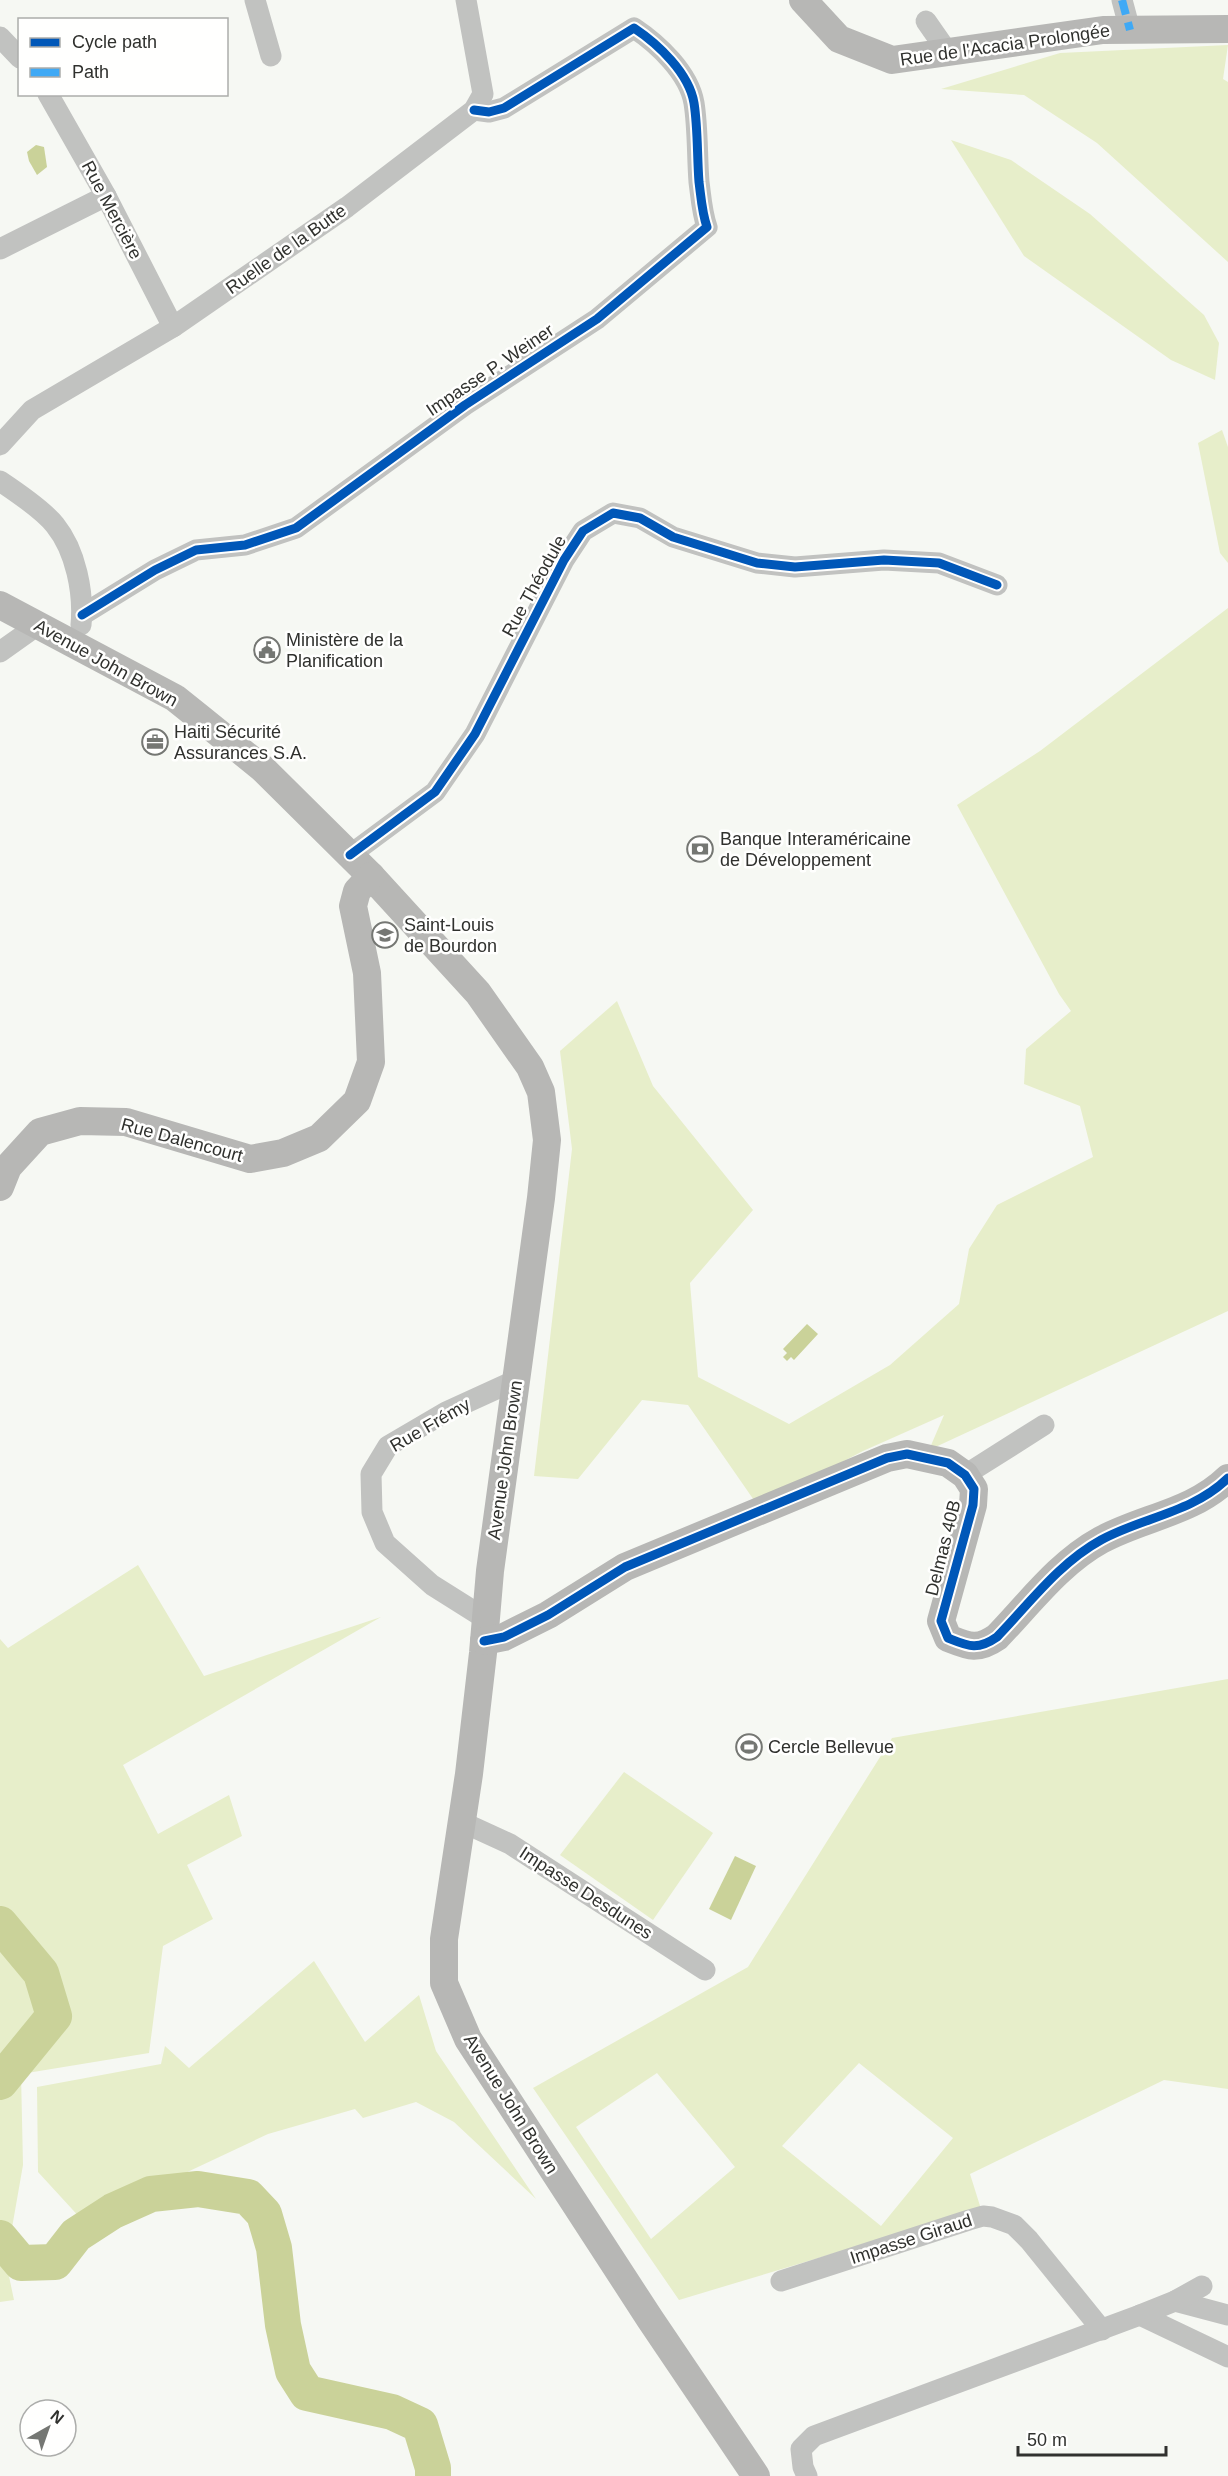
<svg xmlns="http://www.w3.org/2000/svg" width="1228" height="2476" font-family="Arial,sans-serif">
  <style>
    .green { fill: #e7eeca; fill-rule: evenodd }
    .water { fill: #cad299 }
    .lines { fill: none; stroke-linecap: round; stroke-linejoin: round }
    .river { stroke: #cad299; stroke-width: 36 }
    .street { stroke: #c1c2c0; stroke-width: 21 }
    .secondary { stroke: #b7b7b5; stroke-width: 28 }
    .quiet { stroke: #3fa9f5; stroke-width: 8; stroke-dasharray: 15 8; stroke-linecap: butt }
    .cycleway-casing { stroke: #fffffe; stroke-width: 13 }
    .cycleway { stroke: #0057b8; stroke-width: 9 }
    .labels { text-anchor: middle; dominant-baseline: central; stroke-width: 5; stroke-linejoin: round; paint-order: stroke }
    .street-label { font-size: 18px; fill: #30312e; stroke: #fffffe }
    .poi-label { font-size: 18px; fill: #30312e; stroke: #fffffe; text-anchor: start }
  </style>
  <rect width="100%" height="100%" fill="#f6f8f3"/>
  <!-- green -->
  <g class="green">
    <polygon points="1228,45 1223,79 1228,82 1228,262 1097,143 1024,95 941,89 1060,53"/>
    <polygon points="951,140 1011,160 1090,214 1204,315 1219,343 1215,380 1171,360 1024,256"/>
    <polygon points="1222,430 1228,447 1228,563 1220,553 1198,443"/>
    <polygon points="1228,608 1228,1311 929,1450 944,1415 863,1451 758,1506 688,1405 642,1400 578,1479 534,1476 572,1149 560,1051 617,1001 653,1086 753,1210 690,1283 698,1377 789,1424 890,1365 959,1304 969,1249 997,1205 1093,1157 1080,1106 1024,1084 1026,1049 1071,1011 1059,994 957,805 1040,751"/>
    <polygon points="138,1565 204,1676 381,1617 123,1765 158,1834 229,1795 242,1836 187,1865 213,1919 163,1946 149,2053 21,2074 23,2165 6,2262 14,2300 0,2302 0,1639 8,1648"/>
    <path d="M1228 1679V2089L1164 2080 970 2174 981 2209 679 2300 533 2088 748 1967 892 1738ZM859 2063 953 2138 881 2226 782 2146ZM657 2073 735 2167 651 2239 576 2127Z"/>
    <polygon points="624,1772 713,1833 653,1920 560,1855"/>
    <polygon points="314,1961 365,2042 419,1995 436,2051 536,2199 454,2122 416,2102 363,2118 355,2109 268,2134 83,2221 38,2172 37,2087 161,2064 165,2046 189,2068"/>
  </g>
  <!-- water -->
  <g class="water">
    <polygon points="36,145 44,147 47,167 37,175 29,161 27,152"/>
    <polygon points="807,1324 818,1334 794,1360 791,1357 787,1361 783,1357 787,1353 783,1349"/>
    <polygon points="735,1856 756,1866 731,1920 709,1909"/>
  </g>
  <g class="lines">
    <!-- river -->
    <g class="river">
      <polyline points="0,1924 41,1973 54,2016 0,2082"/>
      <polyline points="0,2238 21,2263 55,2262 76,2235 113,2211 151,2194 198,2189 248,2197 264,2214 274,2248 283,2325 293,2371 307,2393 392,2412 420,2425 433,2468 433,2476"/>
    </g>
    <!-- street -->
    <g class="street">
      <polyline points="255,0 271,56"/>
      <polyline points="1122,0 1130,30"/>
      <polyline points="926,21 949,54"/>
      <polyline points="0,37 20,58"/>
      <polyline points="48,94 106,196 173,327"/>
      <polyline points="0,249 106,196"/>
      <polyline points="0,445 32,410 173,327 347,207 474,110 483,94 466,0"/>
      <path d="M0 481C15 491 44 511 55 525 76 551 84 593 81 625"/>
      <path d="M82 615 155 570 196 550 245 545 296 528 465 405 597 319 707 227C702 213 701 197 699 182 697 156 698 128 694 103 689 73 658 44 634 28L504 108 489 112 474 110"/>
      <polyline points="0,652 38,625"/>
      <polyline points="350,855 435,792 475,734 564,560 583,531 613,513 640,518 673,537 757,563 795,567 884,560 939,563 997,585"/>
      <polyline points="965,1475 1044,1425"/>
      <polyline points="486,1619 432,1585 385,1543 372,1512 371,1474 388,1446 446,1412 516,1380"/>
      <polyline points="462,1822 510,1844 705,1970"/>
      <polyline points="781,2281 969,2220 983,2216 992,2217 1014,2225 1029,2240 1102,2330"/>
      <polyline points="1175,2301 1228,2315"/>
      <polyline points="1140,2315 1228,2357"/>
      <polyline points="807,2476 803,2467 801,2449 814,2436 1140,2315 1175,2301 1202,2286"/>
    </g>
    <!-- secondary -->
    <g class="secondary">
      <polyline points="803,0 839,39 892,60 1103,30 1228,29"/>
      <polyline points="0,605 175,698 200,718 262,768 371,876 478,993 530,1067 541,1092 547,1140 541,1198 490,1571 483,1653 469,1774 444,1939 444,1983 468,2039 650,2319 756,2476"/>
      <polyline points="0,1187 8,1167 40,1132 80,1121 126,1122 250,1159 283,1153 319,1138 357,1101 371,1062 367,973 353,906 357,891 371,876"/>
      <path d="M484 1641 504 1637 548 1615 625 1567 887 1458 907 1454 948 1463 965 1475 974 1489 973 1505 941 1621 948 1638C968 1646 977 1651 997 1637 1029 1604 1059 1563 1101 1540 1143 1517 1192 1513 1228 1478"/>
    </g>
    <!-- quiet -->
    <polyline class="quiet" points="1122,0 1130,30"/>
    <!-- cycleway casing -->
    <g class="cycleway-casing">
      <g id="cycleway">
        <path d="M82 615 155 570 196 550 245 545 296 528 465 405 597 319 707 227C702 213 701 197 699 182 697 156 698 128 694 103 689 73 658 44 634 28L504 108 489 112 474 110"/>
        <polyline points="350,855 435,792 475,734 564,560 583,531 613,513 640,518 673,537 757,563 795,567 884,560 939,563 997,585"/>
        <path d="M484 1641 504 1637 548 1615 625 1567 887 1458 907 1454 948 1463 965 1475 974 1489 973 1505 941 1621 948 1638C968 1646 977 1651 997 1637 1029 1604 1059 1563 1101 1540 1143 1517 1192 1513 1228 1478"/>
      </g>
    </g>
    <!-- cycleway -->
    <use href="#cycleway" class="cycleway"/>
  </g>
  <!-- icons -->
  <defs>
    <g id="civic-ring" transform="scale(1.35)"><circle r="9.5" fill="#fffffe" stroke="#757773" stroke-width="1.5"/><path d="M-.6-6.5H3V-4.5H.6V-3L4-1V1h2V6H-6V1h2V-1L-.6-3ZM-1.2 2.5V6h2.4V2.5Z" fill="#757773"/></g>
    <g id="office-ring" transform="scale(1.35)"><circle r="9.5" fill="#fffffe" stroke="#757773" stroke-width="1.5"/><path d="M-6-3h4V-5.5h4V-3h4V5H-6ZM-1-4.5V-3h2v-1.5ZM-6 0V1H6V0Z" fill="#757773"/></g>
    <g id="bank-ring" transform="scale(1.35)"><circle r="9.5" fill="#fffffe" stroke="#757773" stroke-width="1.5"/><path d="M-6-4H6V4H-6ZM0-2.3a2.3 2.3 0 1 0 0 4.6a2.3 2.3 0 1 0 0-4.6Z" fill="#757773"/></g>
    <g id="school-ring" transform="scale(1.35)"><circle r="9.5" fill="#fffffe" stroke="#757773" stroke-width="1.5"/><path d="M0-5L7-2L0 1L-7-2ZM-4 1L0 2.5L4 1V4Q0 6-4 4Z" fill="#757773"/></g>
    <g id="stadium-ring" transform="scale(1.35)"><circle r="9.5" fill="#fffffe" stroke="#757773" stroke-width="1.5"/><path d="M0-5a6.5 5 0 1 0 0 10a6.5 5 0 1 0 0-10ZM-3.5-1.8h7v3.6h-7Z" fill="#757773"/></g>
  </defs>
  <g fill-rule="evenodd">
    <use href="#civic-ring" x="267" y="650"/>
    <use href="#office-ring" x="155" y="742"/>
    <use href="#bank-ring" x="700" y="849"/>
    <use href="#school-ring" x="385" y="935"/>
    <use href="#stadium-ring" x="749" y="1747"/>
  </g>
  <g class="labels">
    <!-- street labels -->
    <g class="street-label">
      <text transform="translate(1005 45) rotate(-8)">Rue de l'Acacia Prolongée</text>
      <text transform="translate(112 210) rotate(62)">Rue Mercière</text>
      <text transform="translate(286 249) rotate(-35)">Ruelle de la Butte</text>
      <text transform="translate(490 370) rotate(-34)">Impasse P. Weiner</text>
      <text transform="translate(534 586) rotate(-61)">Rue Théodule</text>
      <text transform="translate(106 663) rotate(29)">Avenue John Brown</text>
      <text transform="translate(182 1140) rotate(15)">Rue Dalencourt</text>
      <text transform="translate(430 1425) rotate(-30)">Rue Frémy</text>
      <text transform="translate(505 1460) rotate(-82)">Avenue John Brown</text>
      <text transform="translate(943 1548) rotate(-76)">Delmas 40B</text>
      <text transform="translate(586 1893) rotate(33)">Impasse Desdunes</text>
      <text transform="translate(511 2104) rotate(58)">Avenue John Brown</text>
      <text transform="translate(911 2239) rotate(-18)">Impasse Giraud</text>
    </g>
    <!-- poi labels -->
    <g class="poi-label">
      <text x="286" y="640">Ministère de la<tspan x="286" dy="21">Planification</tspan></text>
      <text x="174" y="732">Haiti Sécurité<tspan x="174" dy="21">Assurances S.A.</tspan></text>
      <text x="720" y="839">Banque Interaméricaine<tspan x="720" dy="21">de Développement</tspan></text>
      <text x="404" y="925">Saint-Louis<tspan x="404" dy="21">de Bourdon</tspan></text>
      <text x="768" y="1747">Cercle Bellevue</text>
    </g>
  </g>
  <!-- legend -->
  <rect x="18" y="18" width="210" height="78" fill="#fffffe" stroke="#acadab" stroke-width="1.5"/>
  <rect x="30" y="38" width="30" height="9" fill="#0057b8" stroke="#acadab" stroke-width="1.5"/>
  <text x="72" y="48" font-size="18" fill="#30312e">Cycle path</text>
  <rect x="30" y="68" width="30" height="9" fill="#3fa9f5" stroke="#acadab" stroke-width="1.5"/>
  <text x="72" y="78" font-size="18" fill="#30312e">Path</text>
  <!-- north arrow -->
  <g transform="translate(48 2428) rotate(40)"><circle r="28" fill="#fffffe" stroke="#acadab" stroke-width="1.5"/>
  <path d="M0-4.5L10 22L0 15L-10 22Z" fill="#757773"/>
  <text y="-9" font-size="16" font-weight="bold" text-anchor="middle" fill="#30312e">N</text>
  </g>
  <!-- scale -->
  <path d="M1018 2446v9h148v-9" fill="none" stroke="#30312e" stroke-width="3"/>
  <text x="1027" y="2446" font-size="18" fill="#30312e" stroke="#fffffe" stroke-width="4.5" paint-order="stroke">50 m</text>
</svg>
